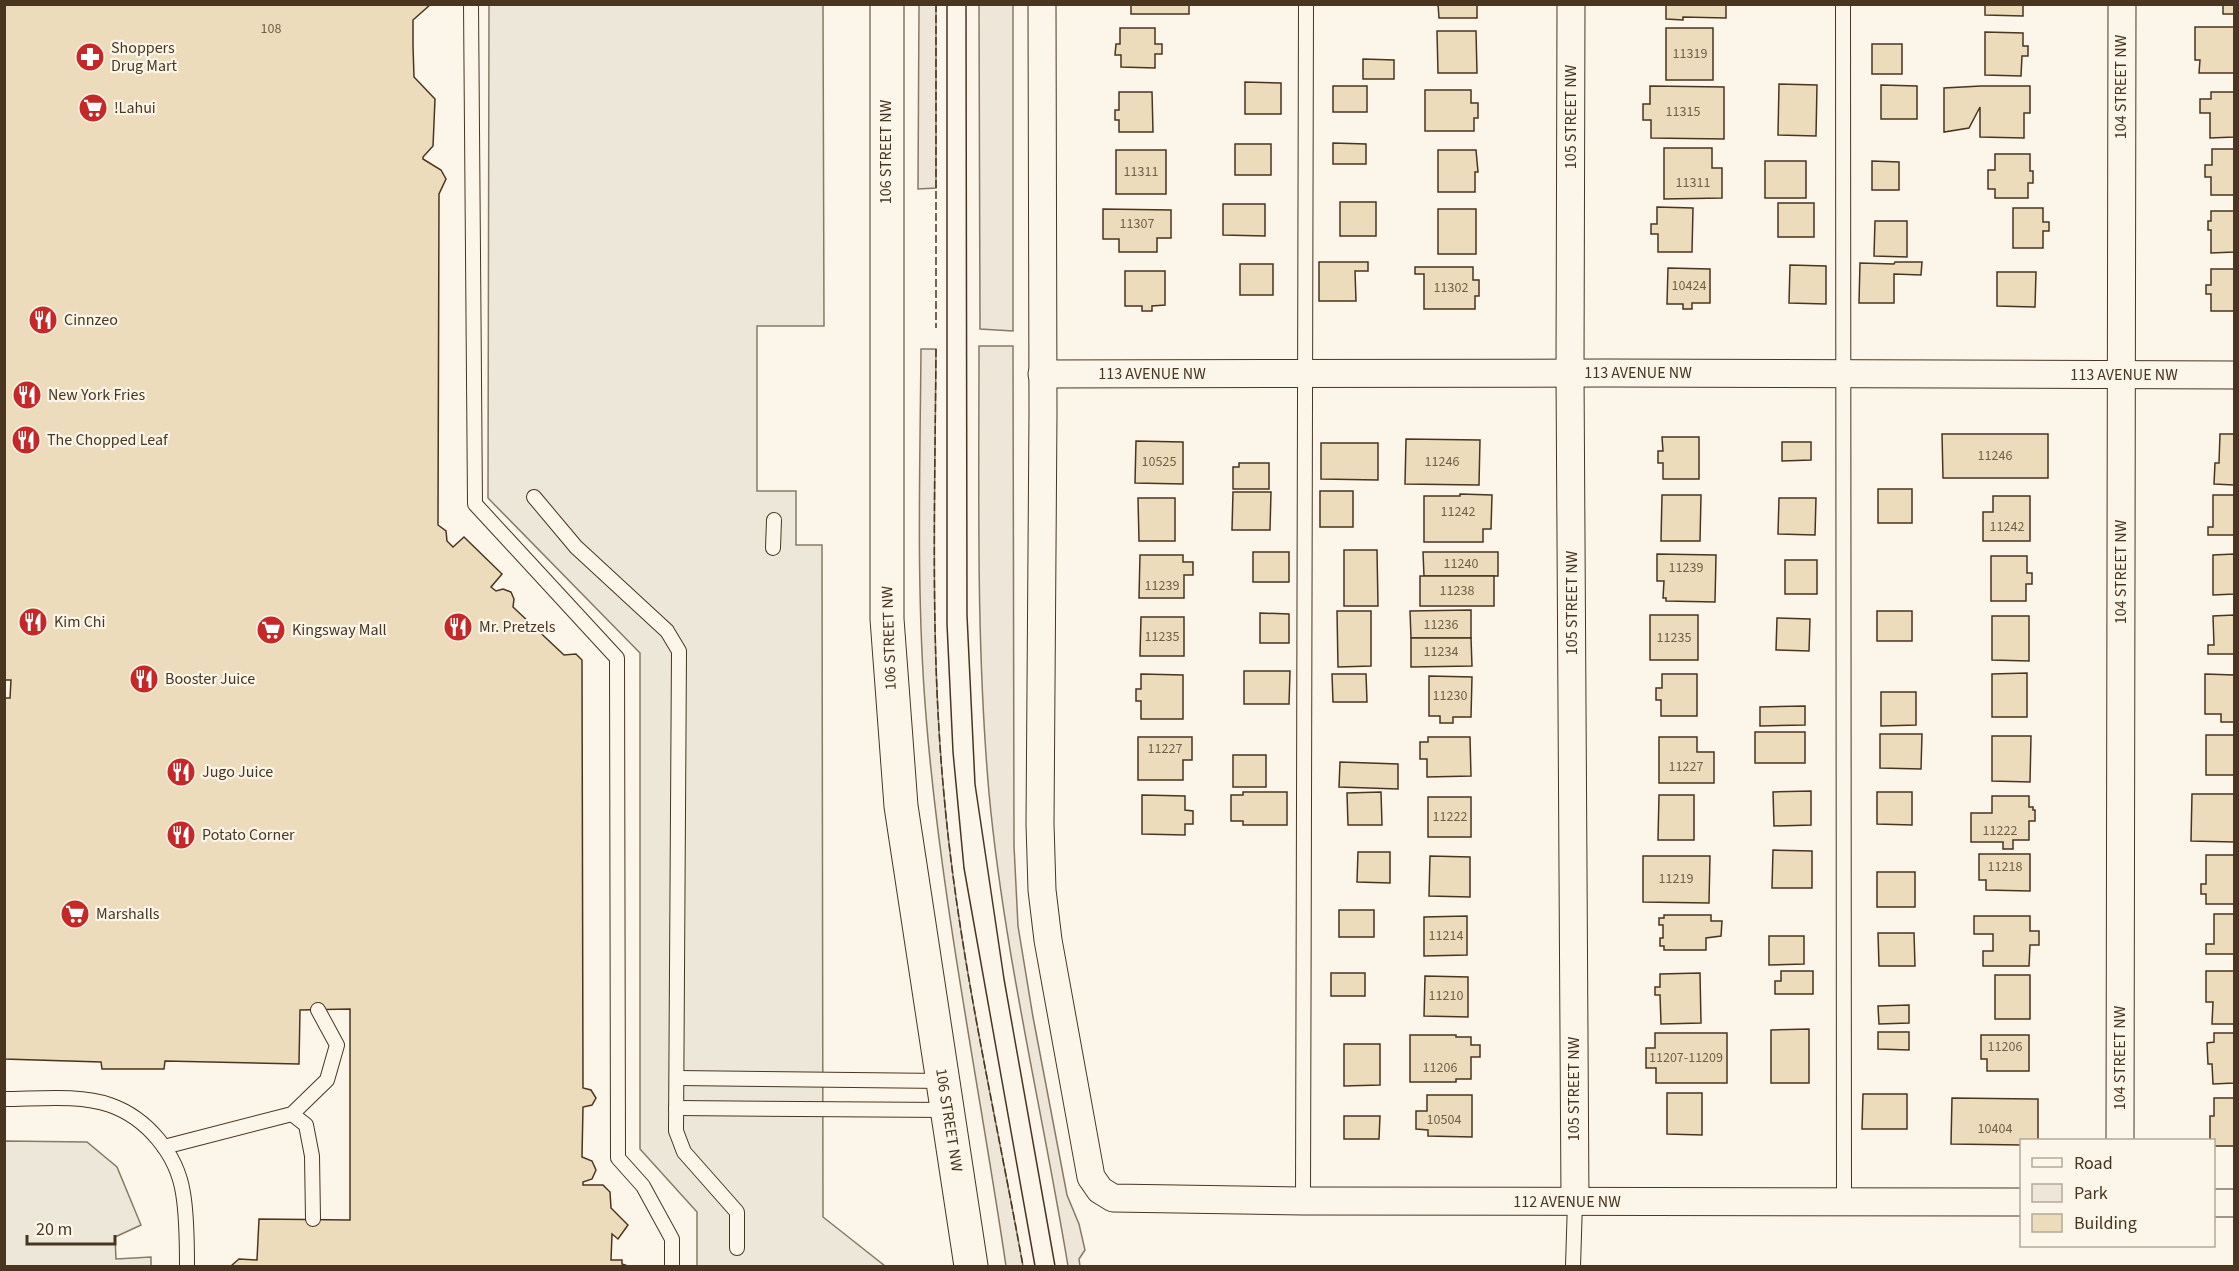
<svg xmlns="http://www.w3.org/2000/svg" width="2239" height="1271" font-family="'Source Sans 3',sans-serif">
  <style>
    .green { fill: #ede6d9; stroke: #887966; stroke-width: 1.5 }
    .parking { fill: #ede7d9; stroke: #887966; stroke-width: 1.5 }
    .building { fill: #ecdcbc; stroke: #4a3520; stroke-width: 1.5 }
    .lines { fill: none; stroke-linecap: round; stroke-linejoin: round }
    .service-casing { stroke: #4a3520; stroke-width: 16 }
    .minor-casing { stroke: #4a3520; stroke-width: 29 }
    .tertiary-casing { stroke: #4a3520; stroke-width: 35 }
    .service { stroke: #fbf6e9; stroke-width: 14 }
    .minor { stroke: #fbf6e9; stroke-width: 27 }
    .tertiary { stroke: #fbf6e9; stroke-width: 33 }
    .tram { stroke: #4a3520; stroke-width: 1.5 }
    .fence { stroke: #4a3520; stroke-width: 1.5; stroke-dasharray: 8 3; stroke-linecap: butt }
    .labels { text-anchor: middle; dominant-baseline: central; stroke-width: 4.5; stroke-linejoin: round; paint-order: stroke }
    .number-label { font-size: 14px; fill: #725f47 }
    .poi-label { font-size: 16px; fill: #4a3520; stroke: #fbf6e9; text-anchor: start }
    .street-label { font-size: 16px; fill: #4a3520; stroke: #fbf6e9 }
  </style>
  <rect width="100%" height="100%" fill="#fbf6e9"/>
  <!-- green -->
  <g class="green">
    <polygon points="919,5 936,5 936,188 918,189"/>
    <polygon points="979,5 1013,5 1013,331 980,329"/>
    <path d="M979 346H1013L1014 846 1018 926 1033 1017 1067 1195 1079 1224 1085 1250 1079 1259 1080 1266H1068C1042 1109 1004 952 989 793 976 644 979 495 979 346Z"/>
    <path d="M921 349H936C935 498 930 647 944 795 958 953 995 1110 1023 1266H1006C979 1083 941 901 926 716 916 594 920 471 921 349Z"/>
  </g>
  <!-- parking -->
  <g class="parking">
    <polygon points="489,5 823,5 824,326 757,326 757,491 796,491 796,545 822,545 823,1217 885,1266 697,1266 697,1212 640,1149 640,653 488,498"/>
    <polygon points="5,1141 87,1142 117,1167 141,1225 115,1237 116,1259 151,1257 151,1266 5,1266"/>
  </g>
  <!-- building -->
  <g class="building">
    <polygon points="4,4 431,4 413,20 413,46 414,77 435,99 433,146 423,157 423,159 441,170 446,179 439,194 438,525 446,531 447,541 453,547 464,537 502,574 491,587 496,591 503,589 511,592 514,599 513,607 564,655 576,654 582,660 583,1088 591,1090 596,1098 592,1105 583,1107 582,1157 592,1161 596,1170 592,1179 583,1182 583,1185 603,1185 610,1192 611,1208 628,1225 618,1239 612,1234 611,1260 622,1260 622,1264 628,1266 231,1266 239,1259 257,1260 259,1219 350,1220 350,1009 300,1010 299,1064 165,1061 164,1069 102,1069 101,1062 4,1059 4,698 10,698 11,680 4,680"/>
    <rect x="1131" y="4" width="58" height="10"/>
    <polygon points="1438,4 1477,4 1477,18 1439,18"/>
    <polygon points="1666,4 1726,5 1726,18 1683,17 1683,20 1666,19"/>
    <polygon points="1985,4 2023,4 2023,16 1985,15"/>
    <rect x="2223" y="4" width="11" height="10"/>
    <polygon points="2195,27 2234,27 2234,73 2199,73 2200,60 2195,60"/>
    <polygon points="1120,28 1155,28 1155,44 1162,44 1162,54 1155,54 1155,68 1121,67 1121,55 1115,55 1116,44 1120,44"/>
    <rect x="1666" y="28" width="47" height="52"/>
    <polygon points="1437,31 1476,31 1477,73 1438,73"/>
    <polygon points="1985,32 2023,33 2023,46 2028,46 2028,56 2022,56 2021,76 1985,75"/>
    <rect x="1872" y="44" width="30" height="30"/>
    <polygon points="1363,59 1394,60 1394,79 1363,79"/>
    <polygon points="1245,82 1281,83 1281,114 1245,114"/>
    <polygon points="1779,84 1817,85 1816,136 1778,135"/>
    <polygon points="1881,85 1917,86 1917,119 1881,119"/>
    <rect x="1333" y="86" width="34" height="26"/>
    <polygon points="1650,86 1724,87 1724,139 1651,138 1651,120 1643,120 1643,104 1650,104"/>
    <polygon points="1981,86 2030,86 2030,113 2024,113 2024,138 1980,137 1980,107 1969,128 1944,132 1944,88"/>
    <polygon points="1425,90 1471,90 1471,103 1478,103 1478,118 1474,118 1474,131 1425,131"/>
    <polygon points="1119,92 1152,92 1153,132 1119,132 1119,120 1115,120 1115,110 1119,110"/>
    <polygon points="2211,92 2234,92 2234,137 2210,138 2210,113 2200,113 2200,99 2211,99"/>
    <polygon points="1333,143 1366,144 1366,164 1333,164"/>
    <rect x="1235" y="144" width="36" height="31"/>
    <polygon points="1664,148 1712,148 1712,168 1722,168 1722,198 1664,199"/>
    <polygon points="2212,149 2234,149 2234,195 2211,195 2211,177 2205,177 2205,165 2212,165"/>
    <rect x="1116" y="150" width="50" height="44"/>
    <polygon points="1438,150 1476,150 1478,172 1475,172 1475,192 1438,192"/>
    <polygon points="1995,154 2030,154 2030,171 2033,171 2033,183 2028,183 2028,198 1995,198 1995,189 1988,189 1988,170 1995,170"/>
    <rect x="1765" y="161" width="41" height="37"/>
    <polygon points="1872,161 1899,162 1899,190 1872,190"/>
    <rect x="1340" y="202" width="36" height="34"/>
    <rect x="1778" y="203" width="36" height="34"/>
    <polygon points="1223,204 1265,204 1265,236 1223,235"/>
    <polygon points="1657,207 1693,208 1692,252 1658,252 1658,234 1651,234 1651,224 1657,224"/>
    <polygon points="2013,208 2043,208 2043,222 2049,222 2049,231 2043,231 2043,248 2013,248"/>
    <polygon points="1103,209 1171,210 1171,238 1157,238 1157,252 1119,252 1119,239 1103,239"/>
    <rect x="1438" y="209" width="38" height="45"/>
    <polygon points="2211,211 2234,211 2234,252 2211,253 2211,230 2208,230 2208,221 2211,221"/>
    <polygon points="1875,221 1907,221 1907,257 1874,256"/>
    <polygon points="1319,262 1368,262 1368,271 1355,271 1356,301 1319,301"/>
    <polygon points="1895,262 1922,262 1921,275 1894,274 1894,303 1859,303 1860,263 1894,264"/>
    <rect x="1240" y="264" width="33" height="31"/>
    <polygon points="1790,265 1826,266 1826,304 1789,303"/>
    <polygon points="1415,267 1473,267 1473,280 1479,280 1479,296 1475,296 1475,309 1424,309 1424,274 1415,274"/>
    <polygon points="1668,268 1710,269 1710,303 1692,303 1692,309 1683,309 1683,304 1667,304"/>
    <polygon points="2211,269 2234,269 2234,311 2211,311 2211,294 2206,294 2206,285 2211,285"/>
    <polygon points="1125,271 1165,271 1165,305 1152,306 1152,311 1142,311 1142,306 1125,306"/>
    <polygon points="1997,272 2036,272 2035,307 1997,306"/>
    <polygon points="1942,434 2048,434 2048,478 1943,478"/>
    <polygon points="2220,434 2234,434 2234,485 2214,484 2215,463 2219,463"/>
    <polygon points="1662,437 1699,437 1699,479 1663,479 1663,463 1658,463 1658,451 1663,451"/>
    <polygon points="1406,439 1480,440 1479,485 1405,484"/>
    <polygon points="1136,441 1183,442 1183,484 1135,483"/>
    <polygon points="1782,442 1811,442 1811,460 1782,461"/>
    <polygon points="1321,443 1378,443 1378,480 1321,479"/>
    <polygon points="1239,463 1269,463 1269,489 1233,489 1233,467 1239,467"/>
    <rect x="1878" y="489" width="34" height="34"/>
    <rect x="1320" y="491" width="33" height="36"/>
    <polygon points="1233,492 1271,492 1270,530 1232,530"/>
    <polygon points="1460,494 1492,495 1491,529 1483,529 1483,542 1424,542 1424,496 1460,496"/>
    <polygon points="1662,495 1701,495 1700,541 1661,541"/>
    <polygon points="2213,495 2234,495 2234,535 2208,535 2208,527 2213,527"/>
    <polygon points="1993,496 2030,496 2030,541 1983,541 1983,512 1993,512"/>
    <polygon points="1138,498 1175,498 1175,541 1139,541"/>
    <polygon points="1779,498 1816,498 1815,535 1778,534"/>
    <polygon points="1344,550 1377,550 1378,606 1344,606"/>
    <rect x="1253" y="552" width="36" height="30"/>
    <polygon points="1423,552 1498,552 1498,576 1424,576"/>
    <polygon points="1657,554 1716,555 1715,602 1666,601 1666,598 1663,598 1664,581 1657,581"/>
    <polygon points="2234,554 2234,594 2213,595 2213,555"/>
    <polygon points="1140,555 1183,555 1183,562 1193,562 1193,575 1184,575 1184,598 1139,598"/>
    <polygon points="1991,556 2027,556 2027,573 2032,573 2032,584 2026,584 2026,601 1991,601"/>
    <rect x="1785" y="560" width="32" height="34"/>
    <rect x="1420" y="576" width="74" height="30"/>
    <polygon points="1471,610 1471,638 1411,638 1410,611"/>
    <polygon points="1337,611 1371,611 1371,666 1338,667"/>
    <rect x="1877" y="611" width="35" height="30"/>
    <polygon points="1260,613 1289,614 1289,643 1260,643"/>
    <rect x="1650" y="615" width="48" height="45"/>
    <polygon points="2234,615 2234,654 2208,654 2208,645 2214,645 2213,616"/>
    <polygon points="1992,616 2029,616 2029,661 1992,660"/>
    <polygon points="1141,617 1184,617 1184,656 1140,656"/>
    <polygon points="1777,618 1810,619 1809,651 1776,650"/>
    <polygon points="1411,638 1471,638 1472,666 1411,667"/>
    <polygon points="1244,671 1290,671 1289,704 1244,704"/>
    <polygon points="2027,673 2027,717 1992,717 1992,674"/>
    <polygon points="1141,674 1183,675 1183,719 1141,719 1141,701 1136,701 1136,689 1141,689"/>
    <polygon points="1332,674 1366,674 1367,702 1333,702"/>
    <polygon points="1662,674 1697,674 1697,716 1661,716 1661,700 1656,700 1656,688 1662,688"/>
    <polygon points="2205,674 2234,675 2234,722 2221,722 2221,714 2205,714"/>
    <polygon points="1429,676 1472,677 1471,717 1453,717 1453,723 1440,723 1440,716 1429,716"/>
    <polygon points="1881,692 1916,692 1916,725 1881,726"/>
    <polygon points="1805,706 1805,725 1760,726 1760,707"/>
    <rect x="1755" y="732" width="50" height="31"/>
    <polygon points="1880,734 1922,734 1921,769 1880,768"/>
    <rect x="2206" y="735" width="28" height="40"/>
    <polygon points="1992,736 2031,736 2030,782 1992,781"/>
    <polygon points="1138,737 1192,737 1192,760 1183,760 1183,780 1138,780"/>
    <polygon points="1428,737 1470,737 1471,776 1427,777 1427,759 1420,759 1420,742 1428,742"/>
    <polygon points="1659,737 1697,737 1697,752 1714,752 1714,783 1659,783"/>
    <rect x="1233" y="755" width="33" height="32"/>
    <polygon points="1340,762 1398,764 1398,789 1339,787"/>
    <polygon points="1811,791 1811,825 1774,826 1773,792"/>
    <polygon points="1243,792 1287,792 1287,825 1243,825 1243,821 1231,821 1231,795 1243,795"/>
    <polygon points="1381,792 1382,825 1348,825 1347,793"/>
    <polygon points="1877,792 1912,792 1912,825 1877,824"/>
    <polygon points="2192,794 2234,794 2234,842 2191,841"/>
    <polygon points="1142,795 1185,796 1185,810 1193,811 1193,824 1185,824 1185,835 1142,834"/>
    <polygon points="1659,795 1694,795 1694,840 1658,840"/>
    <polygon points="1992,796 2029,796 2029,807 2033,807 2033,810 2035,810 2035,821 2029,821 2029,840 2013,840 2013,849 2003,849 2003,842 1971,842 1971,813 1992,813"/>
    <rect x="1428" y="797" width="43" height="40"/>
    <polygon points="1773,850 1812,851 1812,888 1772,888"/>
    <polygon points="1358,852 1390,852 1390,883 1357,882"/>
    <polygon points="1979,854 2030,854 2030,891 1986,890 1986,880 1979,880"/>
    <polygon points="2206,855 2234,855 2234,904 2206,904 2206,894 2201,894 2201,884 2206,884"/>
    <polygon points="1430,856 1470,857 1470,897 1429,896"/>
    <polygon points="1643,856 1710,856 1709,903 1643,902"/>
    <rect x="1877" y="872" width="38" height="35"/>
    <rect x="1339" y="910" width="35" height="27"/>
    <polygon points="2214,914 2234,914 2234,954 2206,954 2206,944 2214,944"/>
    <polygon points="1664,915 1711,915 1711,921 1722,921 1721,936 1706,938 1706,950 1664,950 1664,946 1660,946 1660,938 1663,938 1663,925 1659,925 1659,918 1664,918"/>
    <polygon points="1467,916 1467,955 1424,956 1424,917"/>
    <polygon points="1974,916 2030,916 2030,931 2039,931 2039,945 2030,945 2029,966 1983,966 1983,951 1993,951 1993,934 1974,934"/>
    <polygon points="1878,933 1914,933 1915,966 1879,966"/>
    <polygon points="1769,936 1804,936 1804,964 1769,965"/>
    <polygon points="1781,971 1813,971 1813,994 1775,994 1775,981 1781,981"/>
    <polygon points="2206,971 2234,971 2234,1024 2212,1024 2213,1002 2206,1002"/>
    <rect x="1331" y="973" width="34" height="23"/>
    <polygon points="1700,973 1701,1023 1661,1024 1660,995 1655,995 1655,987 1660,987 1660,974"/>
    <rect x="1995" y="975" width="35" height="44"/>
    <polygon points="1425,976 1468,977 1468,1017 1424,1016"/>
    <polygon points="1909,1005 1909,1023 1879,1024 1878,1006"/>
    <polygon points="1809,1029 1809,1083 1771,1083 1771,1030"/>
    <polygon points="1878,1032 1909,1032 1909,1050 1878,1049"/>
    <polygon points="1655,1033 1727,1033 1727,1083 1656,1083 1656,1068 1646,1068 1646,1048 1655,1048"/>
    <polygon points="2214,1033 2234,1033 2234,1083 2213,1084 2212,1064 2208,1064 2207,1043 2214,1042"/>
    <polygon points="1410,1035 1456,1035 1456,1037 1471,1037 1471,1045 1480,1045 1480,1057 1471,1057 1471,1079 1456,1079 1456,1082 1410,1082"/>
    <polygon points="1981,1035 2029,1035 2029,1071 1987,1071 1987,1059 1981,1059"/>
    <polygon points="1344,1044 1380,1044 1380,1085 1344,1086"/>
    <polygon points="1667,1093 1702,1093 1702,1135 1667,1134"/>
    <polygon points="1863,1094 1907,1094 1907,1129 1862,1129"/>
    <polygon points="1427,1095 1472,1095 1472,1137 1428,1136 1428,1130 1416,1129 1416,1111 1427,1111"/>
    <polygon points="1952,1098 2038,1099 2038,1140 2022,1140 2022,1145 1951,1144"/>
    <polygon points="2214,1098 2234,1098 2234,1146 2214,1146 2214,1140 2210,1140 2210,1116 2214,1116"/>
    <polygon points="1344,1116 1380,1116 1379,1139 1344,1139"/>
  </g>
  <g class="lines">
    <!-- service casing -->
    <g class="service-casing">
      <g id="service">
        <polyline points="471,4 475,504 617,658 618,1158 643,1186 672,1239 672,1266"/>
        <polyline points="1843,4 1844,1202"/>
        <polyline points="534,497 576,547 667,631 679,651 676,1131 684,1152 737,1212 737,1248"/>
        <polyline points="773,548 774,520"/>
        <polyline points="677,1078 943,1081"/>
        <path d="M4 1099C36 1099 80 1094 110 1105 147 1118 177 1154 183 1193 187 1216 187 1243 187 1266"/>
        <polyline points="676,1108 947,1110"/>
        <polyline points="292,1114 306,1125 312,1156 313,1219"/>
        <polyline points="164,1147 292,1114 327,1080 337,1045 318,1010"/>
        <polyline points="1303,1201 1306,4"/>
        <polyline points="1573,1266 1575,1202"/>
      </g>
    </g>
    <!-- minor casing -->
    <g class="minor-casing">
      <g id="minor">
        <polyline points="1042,4 1043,413 1040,824 1042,890 1048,940 1091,1177 1100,1190 1113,1198 1303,1201 2022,1202"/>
        <polyline points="1571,4 1570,373 1575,1202"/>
        <polyline points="1042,374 1606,373 2234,375"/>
        <polyline points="2120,1140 2122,4"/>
        <polyline points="2214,1203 2234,1203"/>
      </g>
    </g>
    <!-- tertiary casing -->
    <g class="tertiary-casing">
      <polyline id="tertiary" points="887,4 887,619 901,806 971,1266"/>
    </g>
    <!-- service -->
    <use href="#service" class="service"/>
    <!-- minor -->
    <use href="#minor" class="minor"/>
    <!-- tertiary -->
    <use href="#tertiary" class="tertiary"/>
    <!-- tram -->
    <g class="tram">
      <polyline points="947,4 947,624 953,752 964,868 1035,1266"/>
      <polyline points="966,4 967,615 975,784 1004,979 1055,1266"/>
    </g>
    <!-- fence -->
    <g class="fence">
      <polyline points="936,4 936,328"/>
      <path d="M936 349C935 498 930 647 944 795 958 953 995 1110 1023 1266"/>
    </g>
  </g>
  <!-- icons -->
  <defs>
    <g id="pharmacy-disc" transform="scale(1.5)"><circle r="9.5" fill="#c62828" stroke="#fbf6e9"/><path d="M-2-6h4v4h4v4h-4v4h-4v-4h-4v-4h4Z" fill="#fff"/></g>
    <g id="supermarket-disc" transform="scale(1.5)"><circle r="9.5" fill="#c62828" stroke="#fbf6e9"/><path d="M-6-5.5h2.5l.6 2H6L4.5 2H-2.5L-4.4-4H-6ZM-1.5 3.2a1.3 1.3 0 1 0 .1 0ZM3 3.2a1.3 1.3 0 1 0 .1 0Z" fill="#fff"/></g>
    <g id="restaurant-disc" transform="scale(1.5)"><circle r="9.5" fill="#c62828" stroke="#fbf6e9"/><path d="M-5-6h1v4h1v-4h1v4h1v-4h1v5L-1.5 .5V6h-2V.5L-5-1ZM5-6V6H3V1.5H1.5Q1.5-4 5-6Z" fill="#fff"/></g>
  </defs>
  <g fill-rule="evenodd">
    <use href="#pharmacy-disc" x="90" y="57"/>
    <use href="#supermarket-disc" x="93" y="108"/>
    <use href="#restaurant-disc" x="43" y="320"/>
    <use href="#restaurant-disc" x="27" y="395"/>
    <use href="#restaurant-disc" x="26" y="440"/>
    <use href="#restaurant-disc" x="33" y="622"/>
    <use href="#restaurant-disc" x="458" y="627"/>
    <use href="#supermarket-disc" x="271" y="630"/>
    <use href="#restaurant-disc" x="144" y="679"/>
    <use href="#restaurant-disc" x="181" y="772"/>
    <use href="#restaurant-disc" x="181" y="835"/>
    <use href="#supermarket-disc" x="75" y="914"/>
  </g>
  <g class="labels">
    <!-- number labels -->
    <g class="number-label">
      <text x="271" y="29">108</text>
      <text x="1690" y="54">11319</text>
      <text x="1683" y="112">11315</text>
      <text x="1141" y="172">11311</text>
      <text x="1693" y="183">11311</text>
      <text x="1137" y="224">11307</text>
      <text x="1689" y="286">10424</text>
      <text x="1451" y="288">11302</text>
      <text x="1995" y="456">11246</text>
      <text x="1159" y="462">10525</text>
      <text x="1442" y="462">11246</text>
      <text x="1458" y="512">11242</text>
      <text x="2007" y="527">11242</text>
      <text x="1461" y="564">11240</text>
      <text x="1686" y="568">11239</text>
      <text x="1162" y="586">11239</text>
      <text x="1457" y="591">11238</text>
      <text x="1441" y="625">11236</text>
      <text x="1162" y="637">11235</text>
      <text x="1674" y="638">11235</text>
      <text x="1441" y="652">11234</text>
      <text x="1450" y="696">11230</text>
      <text x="1165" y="749">11227</text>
      <text x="1686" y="767">11227</text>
      <text x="1450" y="817">11222</text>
      <text x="2000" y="831">11222</text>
      <text x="2005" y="867">11218</text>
      <text x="1676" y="879">11219</text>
      <text x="1446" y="936">11214</text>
      <text x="1446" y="996">11210</text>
      <text x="2005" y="1047">11206</text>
      <text x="1686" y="1058">11207-11209</text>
      <text x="1440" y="1068">11206</text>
      <text x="1444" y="1120">10504</text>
      <text x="1995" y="1129">10404</text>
    </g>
    <!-- poi labels -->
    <g class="poi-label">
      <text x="111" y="48">Shoppers<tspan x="111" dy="18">Drug Mart</tspan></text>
      <text x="114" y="108">!Lahui</text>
      <text x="64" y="320">Cinnzeo</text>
      <text x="48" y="395">New York Fries</text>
      <text x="47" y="440">The Chopped Leaf</text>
      <text x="54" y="622">Kim Chi</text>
      <text x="479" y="627">Mr. Pretzels</text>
      <text x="292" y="630">Kingsway Mall</text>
      <text x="165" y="679">Booster Juice</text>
      <text x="202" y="772">Jugo Juice</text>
      <text x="202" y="835">Potato Corner</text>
      <text x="96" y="914">Marshalls</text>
    </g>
    <!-- street labels -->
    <g class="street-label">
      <text transform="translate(2121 87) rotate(-90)">104 STREET NW</text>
      <text transform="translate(1571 117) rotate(-90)">105 STREET NW</text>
      <text transform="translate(886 152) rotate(-90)">106 STREET NW</text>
      <text x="1638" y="373">113 AVENUE NW</text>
      <text x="1152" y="374">113 AVENUE NW</text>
      <text x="2124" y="375">113 AVENUE NW</text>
      <text transform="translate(2121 572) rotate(-90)">104 STREET NW</text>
      <text transform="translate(1572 603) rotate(-90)">105 STREET NW</text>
      <text transform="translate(889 638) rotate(-92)">106 STREET NW</text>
      <text transform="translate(2120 1058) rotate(-90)">104 STREET NW</text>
      <text transform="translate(1574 1089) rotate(-90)">105 STREET NW</text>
      <text transform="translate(949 1120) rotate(81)">106 STREET NW</text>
      <text x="1567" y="1202">112 AVENUE NW</text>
    </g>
  </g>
  <!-- border -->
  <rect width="2239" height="1271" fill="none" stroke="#4a3520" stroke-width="12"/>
  <!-- legend -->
  <rect x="2020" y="1139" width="195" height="108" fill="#fbf6e9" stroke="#b4a999" stroke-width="1.5"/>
  <rect x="2032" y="1158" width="30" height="9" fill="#fbf6e9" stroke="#b4a999" stroke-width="1.5"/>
  <text x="2074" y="1169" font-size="18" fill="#4a3520">Road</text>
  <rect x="2032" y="1184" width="30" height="18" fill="#ede6d9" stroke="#b4a999" stroke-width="1.5"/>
  <text x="2074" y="1199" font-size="18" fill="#4a3520">Park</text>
  <rect x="2032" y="1214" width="30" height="18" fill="#ecdcbc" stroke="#b4a999" stroke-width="1.5"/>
  <text x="2074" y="1229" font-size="18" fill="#4a3520">Building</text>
  <!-- scale -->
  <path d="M27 1235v9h88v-9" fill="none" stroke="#4a3520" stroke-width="3"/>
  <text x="36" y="1235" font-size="18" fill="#4a3520" stroke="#fbf6e9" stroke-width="4.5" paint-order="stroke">20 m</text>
</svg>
